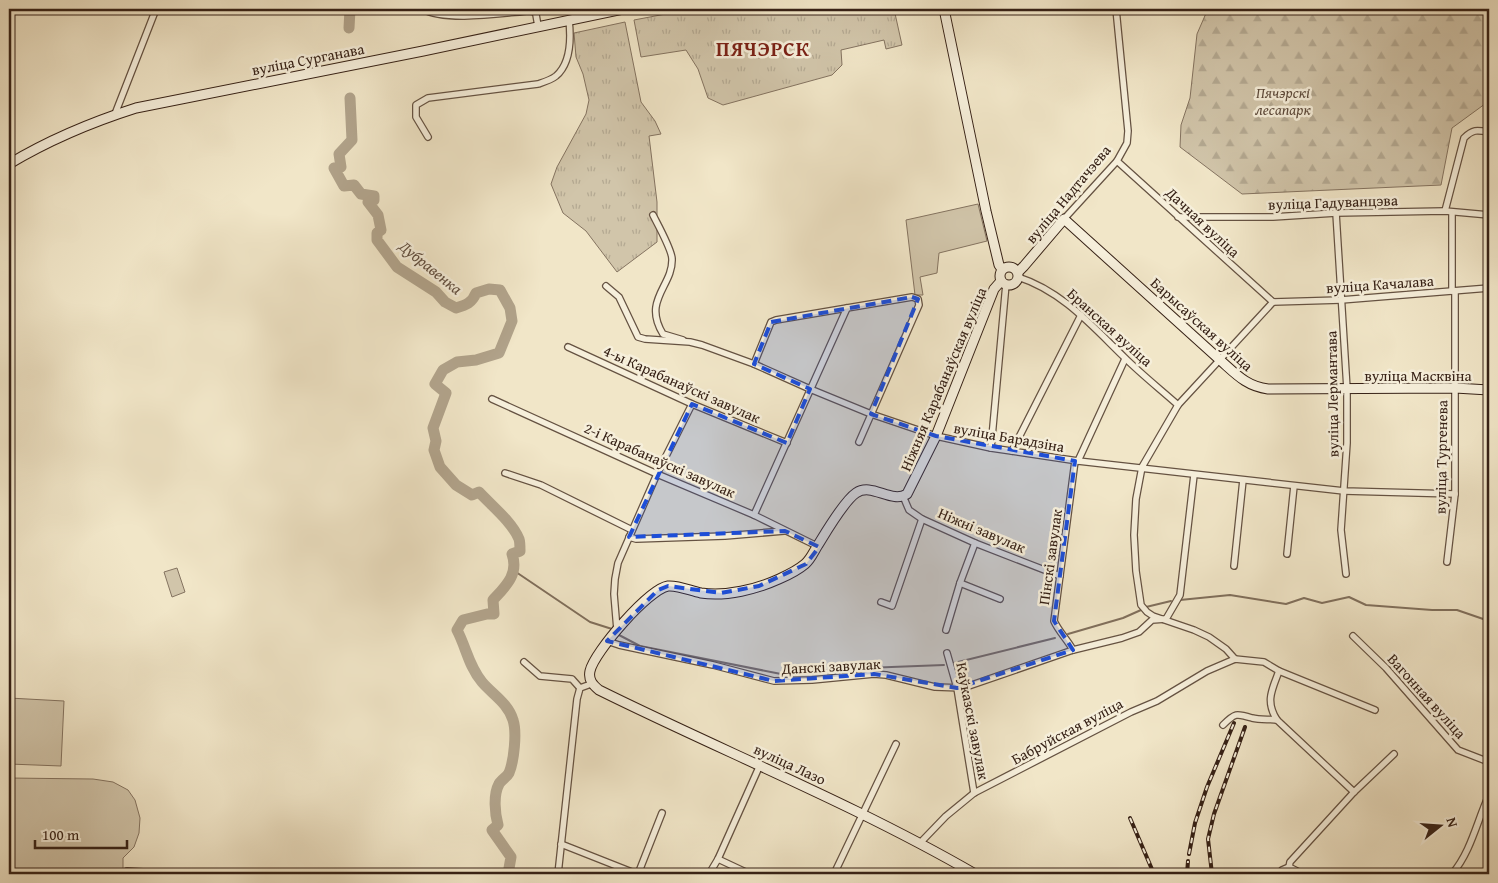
<svg xmlns="http://www.w3.org/2000/svg" width="1498" height="883" font-family="'Gentium Book Plus',serif">
  <style>
    .grass { fill: #d1c5aa; stroke: #847360 }
    .forest { fill: url(#forest-firs); stroke: #847360 }
    .park { fill: url(#park-tufts); stroke: #847360 }
    .lines { fill: none; stroke-linecap: round; stroke-linejoin: round }
    .stream { stroke: #806f5c; stroke-width: 2 }
    .river { stroke: #b1a38b; stroke-width: 11 }
    .street-casing { stroke: #655242; stroke-width: 8 }
    .secondary-casing { stroke: #362116; stroke-width: 11 }
    .street { stroke: #f6efdb; stroke-width: 5.5 }
    .secondary { stroke: #f6efdb; stroke-width: 9 }
    .rail-casing { stroke: #362116; stroke-width: 4 }
    .rail { stroke: #f6efdb; stroke-width: 2; stroke-dasharray: 5.5; stroke-linecap: butt }
    .marked { fill: #1d4ed8; fill-opacity: 0.2; stroke: #1d4ed8; stroke-width: 4; stroke-dasharray: 10 6; stroke-linejoin: round }
    .labels { text-anchor: middle; dominant-baseline: central; stroke-width: 5; stroke-linejoin: round; paint-order: stroke }
    .street-label { font-size: 15px; fill: #362116; stroke: #f6efdb }
    .park-label { font-size: 15px; font-style: italic; fill: #5d4a3b; stroke: #f6efdb }
    .water-label { font-size: 16px; font-style: italic; fill: #614e3f; stroke: #f6efdb }
    .district-label { font-size: 20px; font-weight: bold; letter-spacing: 1px; fill: #7a1f14; stroke: #f6efdb }
  </style>
  <defs>
    <pattern id="forest-firs" width="22" height="20" patternUnits="userSpaceOnUse" patternTransform="scale(1.25)"><rect width="22" height="20" fill="#d1c5aa"/><path d="M5 1l3.5 6h-7zM16 11l3.5 6h-7z" fill="#b4a992"/></pattern>
    <pattern id="park-tufts" width="24" height="20" patternUnits="userSpaceOnUse" patternTransform="scale(1.25)"><rect width="24" height="20" fill="#d1c5aa"/><path d="M3 7l-1-3M5 7V3M7 7l1-3M15 17l-1-3M17 17v-4M19 17l1-3" fill="none" stroke="#b4a992"/></pattern>
  </defs>
  <rect width="100%" height="100%" fill="#f1e6c8"/>
  <filter id="stains"><feTurbulence type="fractalNoise" baseFrequency=".004" numOctaves="4"/><feColorMatrix values="0 0 0 0 .2 0 0 0 0 .09 0 0 0 0 .02 0 0 0 .5 -.17"/></filter>
  <radialGradient id="worn" r=".72"><stop offset=".6" stop-color="#630" stop-opacity="0"/><stop offset="1" stop-color="#630" stop-opacity=".3"/></radialGradient>
  <!-- grass -->
  <g class="grass">
    <polygon points="978,204 987,241 939,253 937,273 920,277 923,295 915,295 906,220"/>
    <polygon points="177,568 185,592 172,597 164,572"/>
    <polygon points="9,698 64,701 61,766 9,764"/>
    <polygon points="9,778 93,779 113,782 128,790 135,800 140,818 139,833 134,847 123,858 123,874 9,874"/>
  </g>
  <!-- forest -->
  <polygon class="forest" points="1194,9 1489,9 1489,101 1452,128 1441,185 1242,194 1180,147 1181,125 1190,98 1197,34 1207,11"/>
  <!-- park -->
  <g class="park">
    <polygon points="692,9 894,9 902,45 886,49 884,40 841,50 842,65 832,75 723,105 708,98 698,69 686,50 641,57 634,20"/>
    <polygon points="625,22 641,102 655,121 661,134 649,136 657,202 657,242 617,272 586,231 563,213 551,184 557,167 586,114 589,100 583,74 576,57 574,33"/>
  </g>
  <g class="lines">
    <!-- stream -->
    <g class="stream">
      <polyline points="513,570 590,622 612,629"/>
      <polyline points="1180,600 1230,595 1286,604 1304,598 1322,603 1349,597 1366,605 1432,610 1457,610 1489,621"/>
      <polyline points="1146,607 1171,601"/>
      <polyline points="1068,634 1123,618 1141,610"/>
      <polyline points="619,635 640,646 781,674 839,669 944,665"/>
      <polyline points="954,663 1055,638"/>
    </g>
    <!-- river -->
    <g class="river">
      <polyline points="349,28 350,9"/>
      <path d="M350 98 352 140 339 154 341 167 334 168 344 186 354 185 361 194 374 196V200L368 202 378 215 381 230 377 233V240L397 267 436 292 445 302 456 308C466 305 472 303 476 293L489 289 500 290 510 308 512 321 499 353 476 360 457 362 443 370 435 384 446 393 433 428 436 441 434 450 440 467 456 485 472 495 479 492C492 506 512 522 519 539 520 542 520 547 520 551L512 554C519 574 506 586 493 600L494 614H487L463 620 457 630C466 647 469 667 482 682 492 694 508 703 513 720 517 732 514 761 509 773 507 777 501 780 499 784 493 795 495 814 498 825L492 830 511 857 508 874"/>
    </g>
    <!-- street casing -->
    <g class="street-casing">
      <g id="street">
        <path d="M423 9C444 22 504 13 529 11L536 12"/>
        <polyline points="535,9 538,26"/>
        <polyline points="115,114 156,9"/>
        <path d="M428 137 416 117V105L428 98 538 84C544 82 551 80 556 76 571 63 571 38 569 20"/>
        <polyline points="1117,161 1273,302"/>
        <path d="M1445 211 1464 138C1473 129 1477 130 1489 132"/>
        <polyline points="1336,213 1347,389 1347,443 1341,530 1346,574"/>
        <path d="M653 215C658 225 672 250 672 259 673 286 642 300 663 334L683 340"/>
        <polyline points="1178,217 1273,217 1336,213 1445,211 1489,215"/>
        <polyline points="1064,219 1117,161 1127,143 1128,131 1116,9"/>
        <path d="M1018 277C1062 291 1092 326 1124 357 1141 374 1160 389 1178 405"/>
        <polyline points="606,286 619,297 638,337 645,339 690,342 702,345 754,364 810,389 871,414 936,436 991,448 1078,461 1344,491 1455,494"/>
        <polyline points="1452,291 1452,212"/>
        <polyline points="1273,302 1341,300 1489,288"/>
        <polyline points="568,347 692,404 787,443"/>
        <polyline points="754,364 771,322 776,320 912,297 918,299 919,305 859,442"/>
        <polyline points="492,399 657,474 754,515 817,546"/>
        <polyline points="991,448 1006,284"/>
        <polyline points="1012,451 1081,315"/>
        <polyline points="1078,461 1125,359"/>
        <polyline points="505,473 541,485 632,530"/>
        <polyline points="903,496 909,510 922,519 975,543 1060,576"/>
        <polyline points="754,515 847,308"/>
        <polyline points="629,537 636,539 725,536 784,531"/>
        <polyline points="1287,554 1294,486"/>
        <polyline points="1447,562 1455,494 1455,291"/>
        <polyline points="1234,566 1243,480"/>
        <polyline points="960,583 1000,599"/>
        <polyline points="881,602 892,606 922,519"/>
        <polyline points="1166,619 1180,595 1194,475"/>
        <polyline points="617,630 614,594 615,579 618,563 657,474 692,404"/>
        <polyline points="946,630 960,583 975,543"/>
        <polyline points="1353,636 1386,668 1458,750 1489,762"/>
        <polyline points="607,641 619,645 713,665 774,681 812,680 874,674 886,675 935,687 963,688 1073,650 1122,638 1139,632 1152,620 1166,619"/>
        <path d="M1073 650C1067 639 1059 632 1054 621L1075 461"/>
        <polyline points="947,653 957,688 974,793"/>
        <polyline points="1235,659 1226,649 1209,637 1194,630 1153,616 1147,612 1141,605 1136,571 1134,535 1136,499 1142,467 1178,405 1273,302"/>
        <polyline points="524,662 540,676 572,679 580,688"/>
        <path d="M1279 671C1272 690 1265 701 1277 720L1354 792"/>
        <path d="M1223 725C1235 713 1236 713 1252 718 1260 720 1269 719 1277 720"/>
        <polyline points="921,842 946,816 974,793 1131,712 1157,701 1207,671 1235,659 1264,662 1279,671 1375,710"/>
        <polyline points="561,844 637,874"/>
        <polyline points="718,859 750,874"/>
        <polyline points="127,871 175,874"/>
        <polyline points="558,874 577,699 580,688 591,684"/>
        <polyline points="638,874 662,813"/>
        <polyline points="709,874 718,859 760,765"/>
        <polyline points="834,874 896,744"/>
        <polyline points="1281,874 1282,870 1289,867"/>
        <polyline points="1303,874 1289,867 1290,862 1354,792 1394,754"/>
        <path d="M1452 874C1471 852 1477 821 1489 795"/>
      </g>
    </g>
    <!-- secondary casing -->
    <g class="secondary-casing">
      <g id="secondary">
        <polyline points="944,9 986,211 999,265 1002,269"/>
        <path d="M9 164C49 140 92 122 136 108L423 51 623 9"/>
        <circle cx="1009" cy="276" r="9"/>
        <path d="M1018 272 1024 266 1064 219 1220 360C1236 374 1246 386 1268 389L1455 388 1489 390"/>
        <path d="M975 874C854 804 724 752 599 690 593 685 588 680 590 671 594 652 649 589 668 586 678 585 691 591 701 593 726 597 757 589 779 579 788 575 798 570 805 564 811 559 814 551 818 545 826 532 844 501 856 493 872 482 891 504 907 494L936 436 994 289 1001 281"/>
      </g>
    </g>
    <!-- street -->
    <use href="#street" class="street"/>
    <!-- secondary -->
    <use href="#secondary" class="secondary"/>
    <!-- rail casing -->
    <g class="rail-casing">
      <g id="rail">
        <polyline points="1130,818 1154,874"/>
        <polyline points="1189,854 1195,823 1207,787 1234,723"/>
        <polyline points="1187,874 1188,861"/>
        <polyline points="1212,874 1208,839 1214,814 1245,727"/>
      </g>
    </g>
    <!-- rail -->
    <use href="#rail" class="rail"/>
  </g>
  <!-- marked area -->
  <path class="marked" d="M912 297 918 299 871 414 936 436 1075 461 1054 621 1073 650 957 688 874 674 774 681 607 641 658 590 668 586 721 593 759 586 806 564 819 547 785 531 629 537 692 404 787 443 810 389 754 364 771 322Z"/>
  <g class="labels">
    <!-- street labels -->
    <g class="street-label">
      <text transform="translate(308 59) rotate(-11)">вуліца Сурганава</text>
      <text transform="translate(1068 194) rotate(-50)">вуліца Надтачэева</text>
      <text transform="translate(1333 202) rotate(-2)">вуліца Гадуванцэва</text>
      <text transform="translate(1203 222) rotate(43)">Дачная вуліца</text>
      <text transform="translate(1380 284) rotate(-4)">вуліца Качалава</text>
      <text transform="translate(1202 324) rotate(42)">Барысаўская вуліца</text>
      <text transform="translate(1110 327) rotate(42)">Бранская вуліца</text>
      <text x="1418" y="375">вуліца Масквіна</text>
      <text transform="translate(943 379) rotate(-67)">Ніжняя Карабанаўская вуліца</text>
      <text transform="translate(682 384) rotate(24)">4-ы Карабанаўскі завулак</text>
      <text transform="translate(1332 394) rotate(-91)">вуліца Лермантава</text>
      <text transform="translate(1009 437) rotate(10)">вуліца Барадзіна</text>
      <text transform="translate(1441 457) rotate(-89)">вуліца Тургенева</text>
      <text transform="translate(660 460) rotate(24)">2-і Карабанаўскі завулак</text>
      <text transform="translate(982 530) rotate(23)">Ніжні завулак</text>
      <text transform="translate(1050 557) rotate(-82)">Пінскі завулак</text>
      <text transform="translate(831 666) rotate(-3)">Данскі завулак</text>
      <text transform="translate(1427 696) rotate(48)">Вагонная вуліца</text>
      <text transform="translate(973 721) rotate(79)">Каўказскі завулак</text>
      <text transform="translate(1067 731) rotate(-28)">Бабруйская вуліца</text>
      <text transform="translate(790 764) rotate(25)">вуліца Лазо</text>
    </g>
    <!-- park labels -->
    <g class="park-label">
      <text x="1283" y="92">Пячэрскі<tspan x="1283" dy="17">лесапарк</tspan></text>
    </g>
    <!-- water labels -->
    <g class="water-label">
      <text transform="translate(431 267) rotate(39)">Дубравенка</text>
    </g>
    <!-- district labels -->
    <g class="district-label">
      <text x="763" y="48">ПЯЧЭРСК</text>
    </g>
  </g>
  <!-- margin -->
  <rect width="1498" height="883" fill="none" stroke="#f1e6c8" stroke-width="30"/>
  <rect x="10" y="10" width="1478" height="863" fill="none" stroke="#362116" stroke-width="2.5"/>
  <rect x="15" y="15" width="1468" height="853" fill="none" stroke="#362116"/>
  <!-- north arrow -->
  <g transform="translate(1440 826) rotate(73)" stroke="#f6efdb" stroke-width="4" paint-order="stroke">
  <path d="M0-4L9 19L0 12L-9 19Z" fill="#362116"/>
  <text y="-8" font-size="14" font-weight="bold" text-anchor="middle" fill="#362116">N</text>
  </g>
  <!-- scale -->
  <path d="M35 840v8h92v-8" fill="none" stroke="#362116" stroke-width="2.5"/>
  <text x="42" y="840" font-size="15" fill="#362116" stroke="#f6efdb" stroke-width="4" paint-order="stroke">100 m</text>
  <rect width="100%" height="100%" filter="url(#stains)"/>
  <rect width="100%" height="100%" fill="url(#worn)"/>
</svg>
